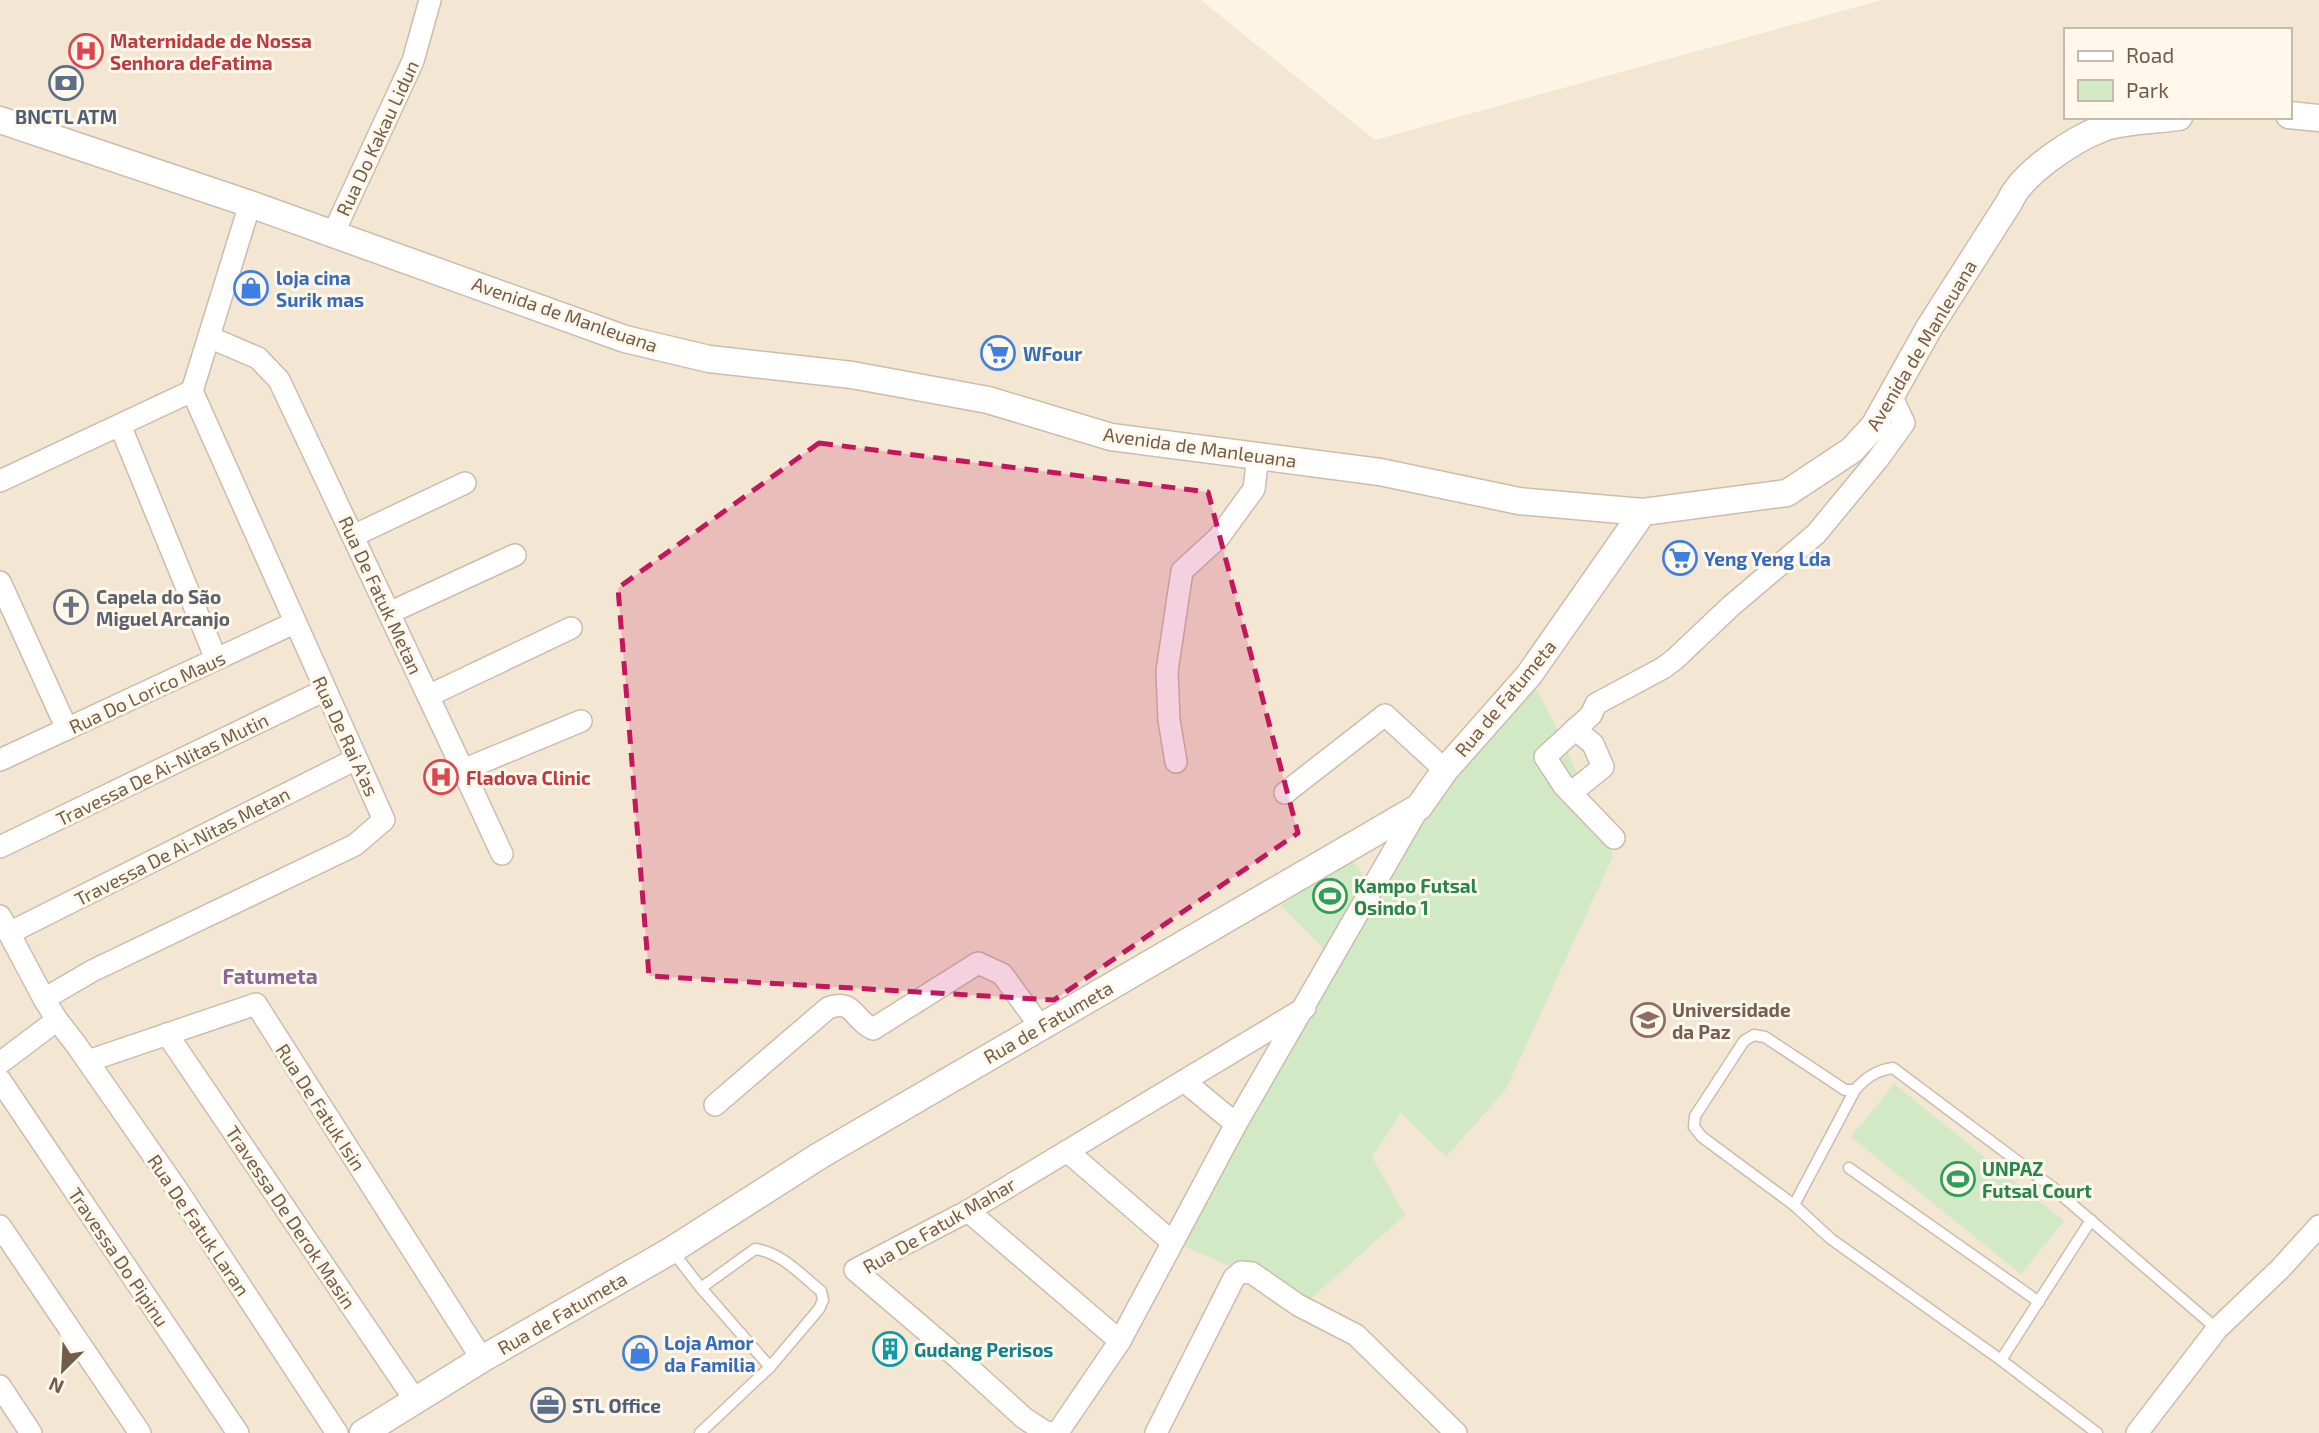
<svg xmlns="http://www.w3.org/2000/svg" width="2319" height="1433" font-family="'Exo 2',sans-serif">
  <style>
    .residential { fill: #f3e6d3; fill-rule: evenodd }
    .green { fill: #d1e9c4 }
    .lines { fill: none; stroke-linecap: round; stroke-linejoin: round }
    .service-casing { stroke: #cdbcac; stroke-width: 13 }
    .minor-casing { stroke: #cdbcac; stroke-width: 24 }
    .tertiary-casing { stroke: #cdbcac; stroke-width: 29 }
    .service { stroke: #fff; stroke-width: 10 }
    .minor { stroke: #fff; stroke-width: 21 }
    .tertiary { stroke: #fff; stroke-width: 26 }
    .marked { fill: #c2185b; fill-opacity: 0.2; stroke: #c2185b; stroke-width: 5; stroke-dasharray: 14 9; stroke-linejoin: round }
    .labels { text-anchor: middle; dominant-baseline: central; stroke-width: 6; stroke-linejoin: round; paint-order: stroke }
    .health-label { font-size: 19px; font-weight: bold; fill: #be3a42; stroke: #fff8eb; text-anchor: start }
    .service-label { font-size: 19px; font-weight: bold; fill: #4e5e75; stroke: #fff8eb }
    .street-label { font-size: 19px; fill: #745c4b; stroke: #fff8eb }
    .shop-label { font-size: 19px; font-weight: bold; fill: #366cbe; stroke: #fff8eb; text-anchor: start }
    .worship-label { font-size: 19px; font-weight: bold; fill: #5b616d; stroke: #fff8eb; text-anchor: start }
    .leisure-label { font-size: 19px; font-weight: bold; fill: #27864d; stroke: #fff8eb; text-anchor: start }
    .education-label { font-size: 19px; font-weight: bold; fill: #785e54; stroke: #fff8eb; text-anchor: start }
    .culture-label { font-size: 19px; font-weight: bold; fill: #0d838f; stroke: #fff8eb; text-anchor: start }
    .neighbourhood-label { font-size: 21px; font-weight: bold; fill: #896697; stroke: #fff8eb }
  </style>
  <rect width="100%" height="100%" fill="#fcf4e5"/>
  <!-- residential -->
  <path class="residential" d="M0 0H1201L1375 140 1882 0H2319V1433H0ZM2065 30H2289V117H2065Z"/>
  <!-- green -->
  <g class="green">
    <polygon points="1529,675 1557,728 1613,856 1506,1089 1446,1157 1401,1113 1372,1157 1405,1215 1307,1302 1242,1271 1171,1241 1419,807"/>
    <polygon points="1350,858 1371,885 1330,946 1324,949 1281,906"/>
    <polygon points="1894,1084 2064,1221 2021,1274 1851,1137"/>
  </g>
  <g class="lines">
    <!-- service casing -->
    <g class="service-casing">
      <g id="service">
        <polyline points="1849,1168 2039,1302"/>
        <polyline points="1794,1205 1855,1090"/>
        <polyline points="673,1252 701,1288 770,1367"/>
        <polyline points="2001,1360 2091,1220"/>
        <path d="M700 1433 770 1367 819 1309 823 1300 821 1291C801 1275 781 1252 755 1249L701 1288"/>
        <path d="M2097 1433 2001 1360 1831 1239 1794 1205 1702 1137 1694 1127 1695 1116 1744 1041 1754 1035 1765 1037 1845 1090H1855C1866 1077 1877 1070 1893 1068L2052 1187 2217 1329"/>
      </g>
    </g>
    <!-- minor casing -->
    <g class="minor-casing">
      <g id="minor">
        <polyline points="333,234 413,61 430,0"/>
        <polyline points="209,337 258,358 279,380 463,770 581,721"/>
        <polyline points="120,425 216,659"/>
        <polyline points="0,481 192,391"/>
        <polyline points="353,536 465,483"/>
        <polyline points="0,582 67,729"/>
        <polyline points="389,613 515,555"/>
        <polyline points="428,696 571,628"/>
        <polyline points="0,760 294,623"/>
        <polyline points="1176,762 1169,720 1167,671 1182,571 1219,537 1254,489 1258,456"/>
        <polyline points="463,770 502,854"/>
        <polyline points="1285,793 1385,715 1445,770"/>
        <polyline points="1571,793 1603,767 1593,744 1575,729"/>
        <polyline points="1614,838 1564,786 1545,757 1591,715 1596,704 1663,668 1675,659 1731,606 1816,534 1878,459 1904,423 1891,395"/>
        <polyline points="0,847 325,690"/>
        <polyline points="0,916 44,999"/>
        <polyline points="9,933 356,759"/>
        <polyline points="1305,1008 968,1211 855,1270 957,1357 1024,1418 1047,1433 1058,1432 1120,1341 1236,1124 1419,807"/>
        <polyline points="57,1020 75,1043 178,1191 337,1433"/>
        <polyline points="167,1034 415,1400"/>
        <polyline points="88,1061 256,1004 482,1359"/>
        <polyline points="0,1063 57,1020 44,999 92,971 355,845 384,820 192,391 250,204"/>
        <polyline points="0,1080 238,1433"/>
        <polyline points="1184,1081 1236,1124"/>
        <path d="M715 1105 828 1008C854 998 853 1020 873 1029L978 963 1002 974 1040 1026"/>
        <polyline points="1067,1151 1171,1241"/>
        <polyline points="968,1211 1120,1341"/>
        <polyline points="0,1226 140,1433"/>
        <polyline points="0,1386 31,1433"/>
        <polyline points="1156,1433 1234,1278 1241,1272 1252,1273 1298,1305 1356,1335 1456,1433"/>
        <polyline points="2137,1433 2217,1329 2280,1269 2319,1226"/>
      </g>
    </g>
    <!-- tertiary casing -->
    <g class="tertiary-casing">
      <g id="tertiary">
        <polyline points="2289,115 2319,118"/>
        <path d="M0 120 250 204 625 339 709 359 852 375 988 400 1111 437 1380 472 1519 501 1643 512 1787 493 1852 450 1874 426 1929 328 2010 201C2023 172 2074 139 2103 128 2122 121 2157 120 2179 117"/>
        <polyline points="363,1433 482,1359 672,1250 819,1156 1419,807 1445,770 1529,675 1643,512"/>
      </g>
    </g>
    <!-- service -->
    <use href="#service" class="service"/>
    <!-- minor -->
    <use href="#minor" class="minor"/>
    <!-- tertiary -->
    <use href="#tertiary" class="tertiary"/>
  </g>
  <!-- marked area -->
  <path class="marked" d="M819 443 1208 492 1298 833 1054 1000 649 976 618 588Z"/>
  <!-- icons -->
  <defs>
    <g id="hospital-ring" transform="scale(1.75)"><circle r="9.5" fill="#fff8eb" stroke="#e0444e" stroke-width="1.5"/><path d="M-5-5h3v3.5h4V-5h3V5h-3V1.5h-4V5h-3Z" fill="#e0444e"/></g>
    <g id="bank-ring" transform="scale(1.75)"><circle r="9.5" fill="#fff8eb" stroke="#5c6f8a" stroke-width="1.5"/><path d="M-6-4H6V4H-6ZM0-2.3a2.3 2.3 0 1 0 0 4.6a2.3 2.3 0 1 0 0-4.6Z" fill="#5c6f8a"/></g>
    <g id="shop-ring" transform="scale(1.75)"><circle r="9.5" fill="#fff8eb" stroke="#3f7fe0" stroke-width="1.5"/><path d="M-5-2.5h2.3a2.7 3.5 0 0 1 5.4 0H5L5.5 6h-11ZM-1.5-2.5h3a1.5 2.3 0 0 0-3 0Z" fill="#3f7fe0"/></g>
    <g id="supermarket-ring" transform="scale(1.75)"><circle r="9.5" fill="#fff8eb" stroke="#3f7fe0" stroke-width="1.5"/><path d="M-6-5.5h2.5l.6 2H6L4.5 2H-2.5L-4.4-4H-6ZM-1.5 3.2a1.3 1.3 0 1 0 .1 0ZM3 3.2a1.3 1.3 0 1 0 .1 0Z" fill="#3f7fe0"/></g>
    <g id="church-ring" transform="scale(1.75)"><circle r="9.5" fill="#fff8eb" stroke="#6b7280" stroke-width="1.5"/><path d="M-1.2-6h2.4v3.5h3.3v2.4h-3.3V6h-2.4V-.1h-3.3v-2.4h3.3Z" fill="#6b7280"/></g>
    <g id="stadium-ring" transform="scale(1.75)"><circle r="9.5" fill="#fff8eb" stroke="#2e9e5b" stroke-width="1.5"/><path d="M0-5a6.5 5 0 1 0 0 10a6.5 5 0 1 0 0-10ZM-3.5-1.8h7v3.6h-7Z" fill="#2e9e5b"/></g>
    <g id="university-ring" transform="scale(1.75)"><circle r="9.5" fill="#fff8eb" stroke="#8d6e63" stroke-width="1.5"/><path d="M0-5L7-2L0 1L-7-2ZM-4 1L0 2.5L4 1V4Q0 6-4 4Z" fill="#8d6e63"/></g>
    <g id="building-ring" transform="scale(1.75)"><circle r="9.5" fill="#fff8eb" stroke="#0f9aa8" stroke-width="1.5"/><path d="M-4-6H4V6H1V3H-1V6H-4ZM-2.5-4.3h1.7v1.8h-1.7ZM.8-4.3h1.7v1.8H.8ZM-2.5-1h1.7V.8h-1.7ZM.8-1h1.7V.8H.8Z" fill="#0f9aa8"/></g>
    <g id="office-ring" transform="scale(1.75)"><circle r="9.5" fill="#fff8eb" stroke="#5c6f8a" stroke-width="1.5"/><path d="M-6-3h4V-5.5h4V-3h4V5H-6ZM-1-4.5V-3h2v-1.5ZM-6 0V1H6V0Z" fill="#5c6f8a"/></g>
  </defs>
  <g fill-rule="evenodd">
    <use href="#hospital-ring" x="86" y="51"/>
    <use href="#bank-ring" x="66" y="83"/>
    <use href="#shop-ring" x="251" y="288"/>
    <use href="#supermarket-ring" x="998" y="353"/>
    <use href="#supermarket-ring" x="1680" y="558"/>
    <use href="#church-ring" x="71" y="607"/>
    <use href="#hospital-ring" x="441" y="777"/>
    <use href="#stadium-ring" x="1330" y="896"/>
    <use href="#university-ring" x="1648" y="1020"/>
    <use href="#stadium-ring" x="1958" y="1179"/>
    <use href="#building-ring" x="890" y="1349"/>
    <use href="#shop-ring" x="640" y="1353"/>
    <use href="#office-ring" x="548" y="1405"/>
  </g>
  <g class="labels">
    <!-- health labels -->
    <g class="health-label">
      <text x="110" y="40">Maternidade de Nossa<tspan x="110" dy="22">Senhora deFatima</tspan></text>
      <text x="466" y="777">Fladova Clinic</text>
    </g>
    <!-- service labels -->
    <g class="service-label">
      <text x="66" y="116">BNCTL ATM</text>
      <text x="572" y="1405" text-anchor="start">STL Office</text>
    </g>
    <!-- street labels -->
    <g class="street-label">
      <text transform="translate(377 138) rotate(-65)">Rua Do Kakau Lidun</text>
      <text transform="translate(565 314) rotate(19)">Avenida de Manleuana</text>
      <text transform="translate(1921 345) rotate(-59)">Avenida de Manleuana</text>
      <text transform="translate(1200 447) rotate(8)">Avenida de Manleuana</text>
      <text transform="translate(381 595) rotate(65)">Rua De Fatuk Metan</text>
      <text transform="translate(147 692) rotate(-25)">Rua Do Lorico Maus</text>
      <text transform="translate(1505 698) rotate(-50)">Rua de Fatumeta</text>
      <text transform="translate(346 736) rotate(65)">Rua De Rai A’as</text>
      <text transform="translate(162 769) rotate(-26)">Travessa De Ai-Nitas Mutin</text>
      <text transform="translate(182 846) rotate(-27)">Travessa De Ai-Nitas Metan</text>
      <text transform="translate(1048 1022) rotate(-30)">Rua de Fatumeta</text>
      <text transform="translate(321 1107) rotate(57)">Rua De Fatuk Isin</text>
      <text transform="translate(291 1217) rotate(56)">Travessa De Derok Masin</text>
      <text transform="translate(199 1225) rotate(56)">Rua De Fatuk Laran</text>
      <text transform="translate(939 1225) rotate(-30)">Rua De Fatuk Mahar</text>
      <text transform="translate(119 1257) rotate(56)">Travessa Do Pipinu</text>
      <text transform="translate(562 1313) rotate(-30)">Rua de Fatumeta</text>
    </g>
    <!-- shop labels -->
    <g class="shop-label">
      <text x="276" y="277">loja cina<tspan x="276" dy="22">Surik mas</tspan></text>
      <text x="1023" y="353">WFour</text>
      <text x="1704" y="558">Yeng Yeng Lda</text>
      <text x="664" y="1342">Loja Amor<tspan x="664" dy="22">da Familia</tspan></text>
    </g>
    <!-- worship labels -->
    <g class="worship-label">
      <text x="96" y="596">Capela do São<tspan x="96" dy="22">Miguel Arcanjo</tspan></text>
    </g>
    <!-- leisure labels -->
    <g class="leisure-label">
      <text x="1354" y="885">Kampo Futsal<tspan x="1354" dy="22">Osindo 1</tspan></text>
      <text x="1982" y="1168">UNPAZ<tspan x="1982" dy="22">Futsal Court</tspan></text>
    </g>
    <!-- education labels -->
    <g class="education-label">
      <text x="1672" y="1009">Universidade<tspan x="1672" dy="22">da Paz</tspan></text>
    </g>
    <!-- culture labels -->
    <g class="culture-label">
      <text x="914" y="1349">Gudang Perisos</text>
    </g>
    <!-- neighbourhood labels -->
    <g class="neighbourhood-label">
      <text x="270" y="975">Fatumeta</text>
    </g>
  </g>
  <!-- legend -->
  <rect x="2064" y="28" width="228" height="91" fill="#fff8eb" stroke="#c7baab" stroke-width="2"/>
  <rect x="2078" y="51" width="35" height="10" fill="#ffffff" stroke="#c7baab" stroke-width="2"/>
  <text x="2126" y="63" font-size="21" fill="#745c4b">Road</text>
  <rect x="2078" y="80" width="35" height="21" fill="#d1e9c4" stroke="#c7baab" stroke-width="2"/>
  <text x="2126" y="98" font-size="21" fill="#745c4b">Park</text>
  <!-- north arrow -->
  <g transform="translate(63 1370) rotate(204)" stroke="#fff8eb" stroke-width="5" paint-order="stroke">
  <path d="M0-5L12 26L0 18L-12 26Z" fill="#745c4b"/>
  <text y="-10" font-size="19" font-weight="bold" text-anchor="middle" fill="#745c4b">N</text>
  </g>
</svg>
